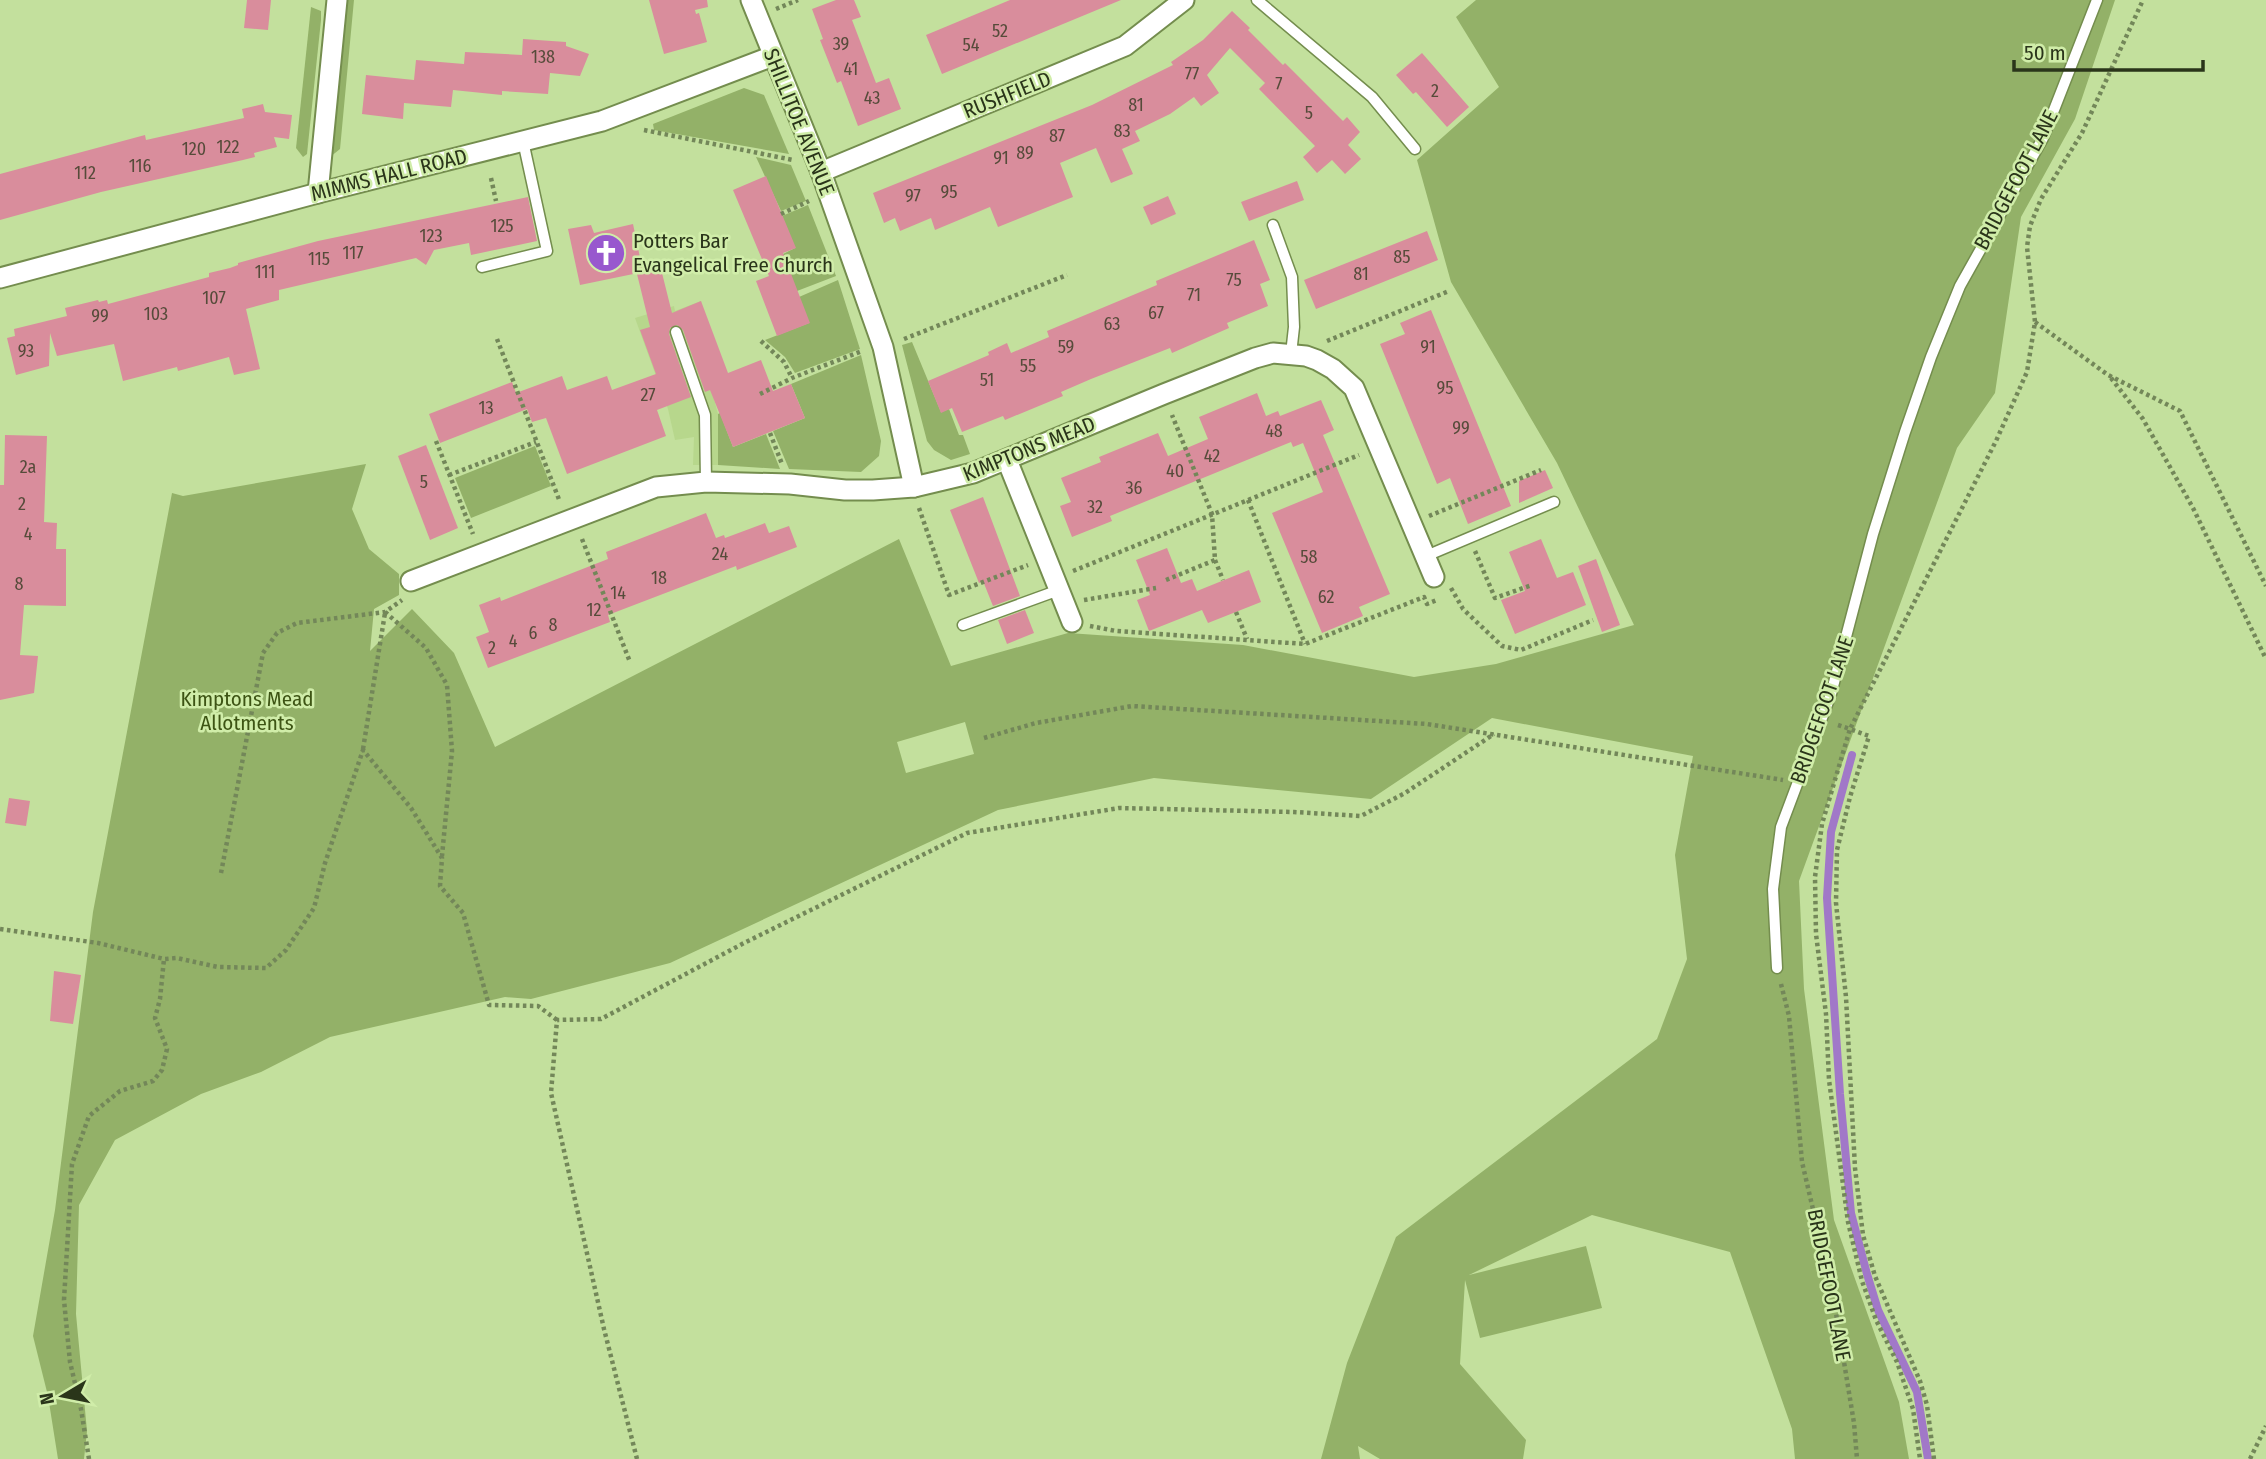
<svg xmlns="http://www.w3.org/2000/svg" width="2266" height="1459" font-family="'Fira Sans Condensed',sans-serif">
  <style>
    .built { fill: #b7d78c }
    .green { fill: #93b168; fill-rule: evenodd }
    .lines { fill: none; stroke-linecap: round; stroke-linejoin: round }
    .stream { stroke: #a178c8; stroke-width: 8 }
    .building { fill: #d98d9c }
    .service-casing { stroke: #748d4e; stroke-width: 13 }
    .minor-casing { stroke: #748d4e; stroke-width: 23 }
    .path { stroke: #738759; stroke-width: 4.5; stroke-dasharray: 3.5 3.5; stroke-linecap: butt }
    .service { stroke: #fff; stroke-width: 10 }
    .minor { stroke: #fff; stroke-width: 19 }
    .labels { text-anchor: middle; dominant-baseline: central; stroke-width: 5; stroke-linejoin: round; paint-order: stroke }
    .number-label { font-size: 18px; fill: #564b3a }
    .street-label { font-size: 21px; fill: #2a351a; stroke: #d0eda9 }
    .poi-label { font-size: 21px; fill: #2a351a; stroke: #d0eda9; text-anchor: start }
    .park-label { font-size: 21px; fill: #3d5414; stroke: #d0eda9 }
  </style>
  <rect width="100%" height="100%" fill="#c3e09d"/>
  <!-- built -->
  <polygon class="built" points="701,301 709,380 718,414 718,465 693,465 694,437 675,440 668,409 635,318 674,306 675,311"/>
  <!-- green -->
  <g class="green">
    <polygon points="343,0 354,0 340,149 330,157"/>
    <path d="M1476 0H2115L2075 119 2021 217 1995 393 1957 448 1799 881 1804 989 1834 1220 1899 1402 1909 1459H1795L1792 1429 1730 1252 1592 1215 1469 1275 1586 1246 1602 1308 1480 1338 1465 1280 1460 1364 1526 1440 1523 1459H1380L1358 1446 1360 1459H1321L1347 1363 1396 1237 1657 1039 1687 959 1675 855 1693 756 1492 718 1371 799 1154 778 998 810 670 963 531 999 505 997 330 1037 261 1072 201 1094 115 1140 79 1205 76 1314 87 1431 84 1459H58L48 1396 33 1336 55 1210 93 912 172 493 183 496 366 464 352 509 369 549 399 574V595L374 609 370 651 412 609 454 653 495 747 899 539 951 666 1068 633 1243 645 1414 677 1496 664 1634 625 1557 463 1451 282 1417 160 1499 87 1456 17ZM965 722 974 754 906 773 897 742Z"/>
    <polygon points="311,7 321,11 321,20 307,154 303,157 296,148"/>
    <polygon points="744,88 764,95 789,154 654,130 653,124"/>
    <polygon points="756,157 791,165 806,201 781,211"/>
    <polygon points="808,205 836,276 797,291 781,255 795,248 782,216"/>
    <polygon points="838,280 860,349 795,373 785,357 765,340 809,323 799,297"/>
    <polygon points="912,342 941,412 949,409 959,435 963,435 970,454 951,460 934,450 927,441 902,345"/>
    <polygon points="861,355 881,441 879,456 861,472 789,469 773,431 805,418 791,384"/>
    <polygon points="720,413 733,447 766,434 780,469 718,465 718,414"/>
    <polygon points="535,446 551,486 471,518 455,478"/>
  </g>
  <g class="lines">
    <!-- stream -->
    <polyline class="stream" points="1852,755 1831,832 1827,898 1840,1094 1851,1213 1867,1274 1878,1310 1917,1392 1928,1459"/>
  </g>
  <!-- building -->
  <g class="building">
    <polygon points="247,0 271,0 268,30 244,28"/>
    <polygon points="649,0 707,0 708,7 695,10 696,14 699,13 707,42 664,54"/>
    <polygon points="836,0 854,0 861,17 852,20 876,83 889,78 901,109 858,126 841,81 837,83 820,40 823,39 812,9"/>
    <polygon points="1010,0 1121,0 942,74 926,35"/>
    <polygon points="1232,11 1250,28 1248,30 1283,65 1285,63 1343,121 1347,117 1360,132 1348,145 1361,159 1345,174 1332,160 1317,173 1303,157 1315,146 1259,89 1265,83 1230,48 1207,75 1219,93 1201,106 1194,97 1170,114 1135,131 1140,141 1122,149 1133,174 1111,183 1096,148 1060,163 1073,197 998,227 990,207 935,230 931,218 900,231 895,218 884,223 873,193 1092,105 1173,65 1171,62 1203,40"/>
    <polygon points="523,39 566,42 566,46 589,54 580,76 550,73 548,94 502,91 502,95 453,90 451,107 404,103 403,119 362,114 366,75 414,80 416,60 464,64 465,52 522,55"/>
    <polygon points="1422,53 1469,107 1447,127 1416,92 1413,94 1396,75"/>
    <polygon points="263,104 265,112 292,115 289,139 274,137 277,147 254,153 255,157 243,160 101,192 0,220 0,174 145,135 146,140 244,118 242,109"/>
    <polygon points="766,176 796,248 783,253 810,323 777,336 756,281 769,276 733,190"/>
    <polygon points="1297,181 1304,200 1249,221 1241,202"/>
    <polygon points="1168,196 1176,214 1151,225 1143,207"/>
    <polygon points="528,197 537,241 471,255 469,243 434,250 426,265 416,258 279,290 279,300 246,309 260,369 234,375 229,357 178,371 177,367 123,381 114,344 57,356 50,333 49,366 16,375 7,338 15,336 14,329 67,316 65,308 98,300 99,302 107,300 108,304 209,277 209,273 230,268 238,265 238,263 318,241"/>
    <polygon points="633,224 643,272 580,285 568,229 591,225 594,233"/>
    <polygon points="1427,231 1438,260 1316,309 1304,280"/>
    <polygon points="1254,240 1270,280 1260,284 1268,306 1227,323 1229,328 1172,353 1170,348 1091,379 1061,392 1063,396 1005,420 1003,416 962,432 952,408 941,413 928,381 989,355 988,352 1007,343 1011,353 1049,337 1047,331 1157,285 1156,281"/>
    <polygon points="661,269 672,313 701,301 728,373 761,360 773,391 791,384 805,418 733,447 710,390 705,392 683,330 677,325 670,328 669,334 691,397 657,410 666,436 567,474 546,418 532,422 527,409 440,443 429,414 512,382 516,393 562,376 567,390 607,376 612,390 656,374 640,330 650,327 637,274"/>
    <polygon points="1431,310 1511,506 1468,524 1450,478 1437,484 1380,344 1405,334 1400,323"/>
    <polygon points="1257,393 1266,416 1278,411 1280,416 1321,400 1334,430 1323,435 1390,594 1359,607 1363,616 1322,633 1272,513 1323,492 1303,443 1293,447 1291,442 1110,516 1112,521 1072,537 1060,506 1071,502 1061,478 1101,462 1099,457 1158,433 1168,456 1208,439 1199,417"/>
    <polygon points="5,435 47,436 44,522 57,523 56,549 66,549 66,606 24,605 20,655 38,656 34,693 0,700 0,485 4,485"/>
    <polygon points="426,445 458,528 430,540 398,456"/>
    <polygon points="1545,470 1553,488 1519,503 1519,481"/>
    <polygon points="983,497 1020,596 993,606 983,581 979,583 950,510"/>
    <polygon points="706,513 716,538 724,535 725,538 765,523 769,533 789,526 797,547 737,570 736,566 608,615 610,622 488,668 476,637 489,632 479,605 500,597 501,601 608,559 606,552"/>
    <polygon points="1541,539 1557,578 1573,572 1586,605 1515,634 1501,600 1525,591 1509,552"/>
    <polygon points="1167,548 1181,583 1192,579 1197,591 1249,570 1261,602 1208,623 1202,610 1149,631 1137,600 1150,595 1136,560"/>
    <polygon points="1596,559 1620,625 1602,632 1578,566"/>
    <polygon points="1025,610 1034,633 1007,644 998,620"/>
    <polygon points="9,798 30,801 26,826 5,823"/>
    <polygon points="54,971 81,975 73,1024 50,1021"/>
  </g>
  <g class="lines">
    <!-- service casing -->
    <g class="service-casing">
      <g id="service">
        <polyline points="1257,0 1372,97 1415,149"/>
        <polyline points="1273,225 1292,277 1294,327 1291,354"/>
        <polyline points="482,267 547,251 523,141"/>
        <polyline points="676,332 705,415 706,482"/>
        <polyline points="1426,556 1554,502"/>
        <polyline points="963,625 1059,590"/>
        <polyline points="1777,968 1773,889 1781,827 1831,694 1873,534 1905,432 1931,357 1960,286 2043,138 2097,0"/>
      </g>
    </g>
    <!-- minor casing -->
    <g class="minor-casing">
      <g id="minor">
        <polyline points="751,0 821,172 883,347 914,487"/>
        <polyline points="821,172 1125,46 1184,0"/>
        <polyline points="318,193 337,0"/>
        <polyline points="0,278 318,193 602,121 773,56"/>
        <polyline points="1007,460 1072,622"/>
        <polyline points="411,581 656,487 706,482 790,484 845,490 873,490 914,487 973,473 1164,394 1255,358 1273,353 1306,356 1317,360 1333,369 1354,388 1434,577"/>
      </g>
    </g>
    <!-- path -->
    <g class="path">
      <polyline points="776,9 798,0"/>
      <polyline points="644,130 793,160"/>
      <polyline points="491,178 496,201"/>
      <polyline points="781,214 809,201"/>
      <polyline points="2035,322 2108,375 2180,411 2266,586"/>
      <polyline points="497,339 560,502"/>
      <polyline points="904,339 1067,275"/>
      <polyline points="761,341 784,362 792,378"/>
      <polyline points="1327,341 1449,291"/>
      <polyline points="2111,378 2143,419 2193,508 2266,659"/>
      <polyline points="760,394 792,378 862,351"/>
      <polyline points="770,433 782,464"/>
      <polyline points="436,441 473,534"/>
      <polyline points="449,475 536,442"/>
      <polyline points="1248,500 1305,644"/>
      <polyline points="919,508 949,595 1028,565"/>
      <polyline points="1429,516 1541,470"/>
      <polyline points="582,539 630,662"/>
      <polyline points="1475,551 1495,598 1532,585"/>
      <polyline points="1215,560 1223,580"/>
      <polyline points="1073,571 1359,455"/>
      <polyline points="1166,580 1215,560 1212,514 1172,415"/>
      <polyline points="1451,588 1463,609 1502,646 1521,650 1593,620"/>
      <polyline points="1084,600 1156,588"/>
      <polyline points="385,612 426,648 447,685 452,751 442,856"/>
      <polyline points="1236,612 1247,639"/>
      <polyline points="1090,626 1116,631 1305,644 1424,597 1427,604 1437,600"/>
      <polyline points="1838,725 1850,729 1822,824 1815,877 1816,934 1826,1014 1829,1080 1848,1222 1862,1281 1876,1320 1897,1362 1913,1409 1920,1459"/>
      <polyline points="984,738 1036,723 1132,706 1427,724 1783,780"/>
      <polyline points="363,749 385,613"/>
      <polyline points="221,873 263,653 277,633 297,623 385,612 402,600"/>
      <polyline points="0,929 98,943 164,959 177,958 218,967 266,968 286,950 314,908 325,863 363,750 411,808 442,858 440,886 463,913 489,1005 538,1006 557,1020"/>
      <polyline points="1781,984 1789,1016 1802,1162 1833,1295 1854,1423 1857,1459"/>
      <polyline points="89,1459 81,1409 70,1362 64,1300 72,1164 89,1116 120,1091 153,1081 162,1070 167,1049 155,1018 160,999 164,959"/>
      <polyline points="637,1459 604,1329 551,1093 557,1020 601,1019 744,943 967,833 1119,808 1294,812 1361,816 1405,793 1494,734"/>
      <polyline points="1934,1459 1927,1405 1920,1381 1875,1276 1863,1235 1855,1168 1846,997 1836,903 1837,850 1850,797 1869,736 1850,729 1996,441 2027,372 2035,322 2027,247 2030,226 2041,199 2082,133 2143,0"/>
      <polyline points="2250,1459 2266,1426"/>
    </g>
    <!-- service -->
    <use href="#service" class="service"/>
    <!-- minor -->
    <use href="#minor" class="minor"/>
  </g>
  <!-- icons -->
  <defs>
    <g id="church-disc" transform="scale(2.0125)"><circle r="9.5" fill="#9858ce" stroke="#d0eda9"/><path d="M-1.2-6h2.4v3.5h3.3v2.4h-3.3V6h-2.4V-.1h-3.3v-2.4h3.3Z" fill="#fff"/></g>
  </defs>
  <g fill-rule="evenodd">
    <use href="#church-disc" x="606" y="253"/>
  </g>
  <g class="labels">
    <!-- number labels -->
    <g class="number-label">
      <text x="1000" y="31">52</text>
      <text x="841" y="44">39</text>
      <text x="971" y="45">54</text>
      <text x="543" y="57">138</text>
      <text x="851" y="69">41</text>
      <text x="1192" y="74">77</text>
      <text x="1279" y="84">7</text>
      <text x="1435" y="91">2</text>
      <text x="872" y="98">43</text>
      <text x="1136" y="105">81</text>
      <text x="1309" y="113">5</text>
      <text x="1122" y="131">83</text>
      <text x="1057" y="136">87</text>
      <text x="228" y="147">122</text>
      <text x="194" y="149">120</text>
      <text x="1025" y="153">89</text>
      <text x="1001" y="158">91</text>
      <text x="140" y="166">116</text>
      <text x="85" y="173">112</text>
      <text x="949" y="192">95</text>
      <text x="913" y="196">97</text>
      <text x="502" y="226">125</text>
      <text x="431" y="236">123</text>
      <text x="353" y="253">117</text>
      <text x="1402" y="257">85</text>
      <text x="319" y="259">115</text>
      <text x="265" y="272">111</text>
      <text x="1361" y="274">81</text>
      <text x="1234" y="280">75</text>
      <text x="1194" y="295">71</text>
      <text x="214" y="298">107</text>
      <text x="1156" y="313">67</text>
      <text x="156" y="314">103</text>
      <text x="100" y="316">99</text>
      <text x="1112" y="324">63</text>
      <text x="1066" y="347">59</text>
      <text x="1428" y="347">91</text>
      <text x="26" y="351">93</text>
      <text x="1028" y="366">55</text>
      <text x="987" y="380">51</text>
      <text x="1445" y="388">95</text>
      <text x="648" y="395">27</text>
      <text x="486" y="408">13</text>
      <text x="1461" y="428">99</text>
      <text x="1274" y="431">48</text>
      <text x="1212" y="456">42</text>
      <text x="28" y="467">2a</text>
      <text x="1175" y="471">40</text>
      <text x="424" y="482">5</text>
      <text x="1134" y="488">36</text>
      <text x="22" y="504">2</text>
      <text x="1095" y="507">32</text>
      <text x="28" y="534">4</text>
      <text x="720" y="554">24</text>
      <text x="1309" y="557">58</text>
      <text x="659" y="578">18</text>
      <text x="19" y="584">8</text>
      <text x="618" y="593">14</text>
      <text x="1326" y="597">62</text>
      <text x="594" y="610">12</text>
      <text x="553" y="625">8</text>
      <text x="533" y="633">6</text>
      <text x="513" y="641">4</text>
      <text x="492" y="648">2</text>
    </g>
    <!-- street labels -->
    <g class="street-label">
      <text transform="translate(1007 95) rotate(-22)">RUSHFIELD</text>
      <text transform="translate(799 122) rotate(68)">SHILLITOE AVENUE</text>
      <text transform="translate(389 175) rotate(-14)">MIMMS HALL ROAD</text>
      <text transform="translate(2016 180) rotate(-62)">BRIDGEFOOT LANE</text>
      <text transform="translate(1029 449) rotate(-22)">KIMPTONS MEAD</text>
      <text transform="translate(1822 710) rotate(-71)">BRIDGEFOOT LANE</text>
      <text transform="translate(1829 1285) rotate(79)">BRIDGEFOOT LANE</text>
    </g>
    <!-- poi labels -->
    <g class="poi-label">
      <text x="633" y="241">Potters Bar<tspan x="633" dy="24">Evangelical Free Church</tspan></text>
    </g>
    <!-- park labels -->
    <g class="park-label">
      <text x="247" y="699">Kimptons Mead<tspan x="247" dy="24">Allotments</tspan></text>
    </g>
  </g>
  <!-- north arrow -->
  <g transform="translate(63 1396) rotate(260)" stroke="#d0eda9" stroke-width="5" paint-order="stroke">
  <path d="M0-5L12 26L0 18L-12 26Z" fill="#2a351a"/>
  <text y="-10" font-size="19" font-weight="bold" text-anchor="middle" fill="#2a351a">N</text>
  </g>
  <!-- scale -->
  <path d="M2014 60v10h189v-10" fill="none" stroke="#2a351a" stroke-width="3.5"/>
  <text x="2024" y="60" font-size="21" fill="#2a351a" stroke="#d0eda9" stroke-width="5" paint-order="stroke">50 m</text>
</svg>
